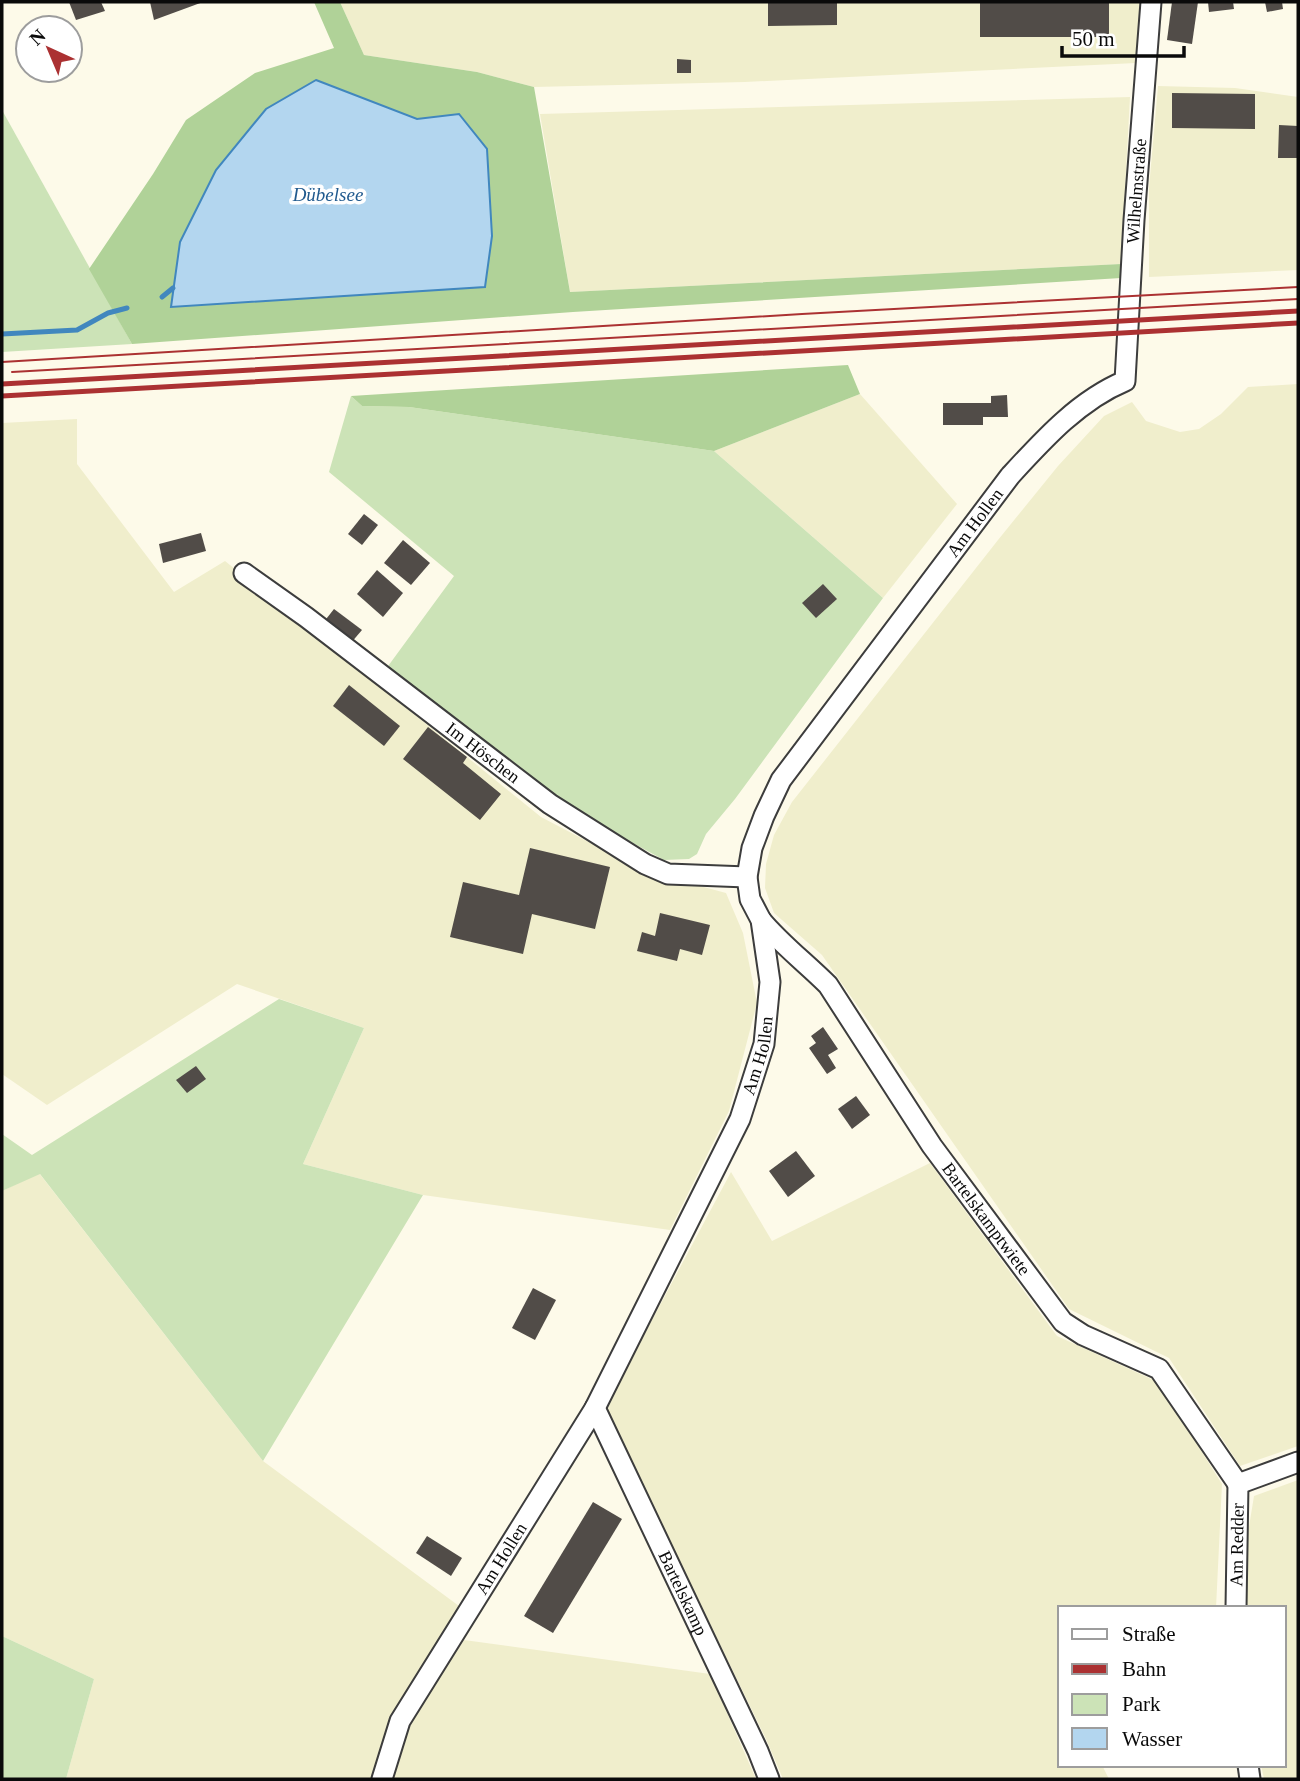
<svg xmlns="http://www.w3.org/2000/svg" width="1300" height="1781" font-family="Georgia,serif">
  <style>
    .farmland { fill: #f0eecc }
    .green { fill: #cce3b7 }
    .forest { fill: #b0d298; fill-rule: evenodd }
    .water { fill: #b3d6ef; stroke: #4187be; stroke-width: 2 }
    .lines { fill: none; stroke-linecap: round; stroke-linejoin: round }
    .stream { stroke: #4187be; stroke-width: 5 }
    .building { fill: #514c48 }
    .minor-casing { stroke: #3d3d3d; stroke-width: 23 }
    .minor { stroke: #fff; stroke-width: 19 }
    .tram { stroke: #ab3132; stroke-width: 2 }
    .rail { stroke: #ab3132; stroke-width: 5 }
    .labels { text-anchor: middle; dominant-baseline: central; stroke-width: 7; stroke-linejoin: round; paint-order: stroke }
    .street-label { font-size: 18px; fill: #0a0a0a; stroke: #fff }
    .water-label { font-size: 19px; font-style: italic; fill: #215a8e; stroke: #fff }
  </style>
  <rect width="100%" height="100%" fill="#fdfae9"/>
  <!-- farmland -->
  <g class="farmland">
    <polygon points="340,2 1142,2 1136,63 745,82 534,87 477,72 364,55"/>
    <polygon points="1158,86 1235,88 1298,97 1298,270 1149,277 1149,188"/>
    <polygon points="1130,97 1121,264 570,292 540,114"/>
    <polygon points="1298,384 1298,1446 1240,1466 1169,1358 1069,1309 822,955 774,913 765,888 766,864 774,835 792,802 998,540 1058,466 1104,416 1132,402 1146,421 1180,432 1199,429 1221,414 1248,387"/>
    <polygon points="860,394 957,504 883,598 714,451"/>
    <polygon points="77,419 77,464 174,592 225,561 541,817 665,882 700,886 726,893 743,933 757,1003 729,1111 670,1230 423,1195 303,1164 364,1028 237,984 47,1105 2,1074 2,423"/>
    <polygon points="930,1163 1057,1336 1158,1382 1222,1484 1216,1608 1060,1608 1060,1765 1102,1765 1109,1779 783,1779 766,1739 605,1408 731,1172 772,1241"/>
    <polygon points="39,1173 263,1461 459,1606 396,1720 375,1779 66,1779 94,1679 2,1636 2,1191"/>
    <polygon points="1298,1480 1298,1779 1264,1779 1261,1765 1284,1765 1284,1608 1247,1608 1246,1545 1254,1496"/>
    <polygon points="464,1640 710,1674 756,1779 391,1779 407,1724"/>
  </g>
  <!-- green -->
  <g class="green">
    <polygon points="2,110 132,344 2,352"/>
    <polygon points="351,396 362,406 409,407 714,451 883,598 735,799 706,834 697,854 689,859 664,860 574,811 383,673 454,576 329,472"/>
    <polygon points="279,999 364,1028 303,1164 423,1195 263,1461 40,1174 2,1191 2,1134 32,1155"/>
    <polygon points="2,1636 94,1679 66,1779 2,1779"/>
  </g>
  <!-- forest -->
  <g class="forest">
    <path d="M314 2H340L364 55 477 72 534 87 570 292 1121 264V278L573 312 132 344 89 269 153 174 186 120 255 73 334 48ZM316 80 417 119 459 114 171 307 180 242 216 170 266 109Z"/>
    <polygon points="848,365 860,394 714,451 409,407 362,406 351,396"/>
  </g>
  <!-- water -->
  <polygon class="water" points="316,80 417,119 459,114 487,149 492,236 485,287 171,307 180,242 216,170 266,109"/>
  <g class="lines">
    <!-- stream -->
    <g class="stream">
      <polyline points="162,297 173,288"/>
      <polyline points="2,334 77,330 108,313 127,308"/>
    </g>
  </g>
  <!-- building -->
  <g class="building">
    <polygon points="69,2 101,2 105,11 76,20"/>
    <polygon points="150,2 203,2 154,20"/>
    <polygon points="768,2 837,2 837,25 768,26"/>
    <rect x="980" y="2" width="129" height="35"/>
    <polygon points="1172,2 1198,2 1192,44 1167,40"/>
    <polygon points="1208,2 1233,2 1234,9 1209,12"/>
    <polygon points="1265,2 1282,2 1283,9 1267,12"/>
    <polygon points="677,59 691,60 691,73 677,73"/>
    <polygon points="1172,93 1255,94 1255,129 1172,128"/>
    <polygon points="1279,125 1298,126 1298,158 1278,158"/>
    <polygon points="1007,395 1008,417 983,417 983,425 943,425 943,403 991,403 991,396"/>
    <polygon points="364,514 378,525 362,545 348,534"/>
    <polygon points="201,533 206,551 163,563 159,544"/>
    <polygon points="403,540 430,563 411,585 384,563"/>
    <polygon points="377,570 403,593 383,617 357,594"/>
    <polygon points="823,584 837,599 816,618 802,603"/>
    <polygon points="334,609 362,630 350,644 323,623"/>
    <polygon points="349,685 400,726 384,746 333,706"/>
    <polygon points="428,727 467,757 463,763 501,794 480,820 403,759"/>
    <polygon points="530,848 610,867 595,929 532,914 523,954 450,937 463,882 519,895"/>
    <polygon points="660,913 710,925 702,955 680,949 677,961 637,951 642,932 655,936"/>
    <polygon points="823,1027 838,1049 828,1055 836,1068 827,1074 809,1048 816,1043 811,1036"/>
    <polygon points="196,1066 206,1079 187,1093 176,1080"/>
    <polygon points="856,1096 870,1115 852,1129 838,1109"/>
    <polygon points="796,1151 815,1176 788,1197 769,1171"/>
    <polygon points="533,1288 556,1300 535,1340 512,1328"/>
    <polygon points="593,1502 622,1519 553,1633 524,1616"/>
    <polygon points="427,1536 462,1558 451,1576 416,1553"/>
  </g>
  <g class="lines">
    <!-- minor casing -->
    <g class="minor-casing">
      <g id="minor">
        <path id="s1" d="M244 573 306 617 550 804 645 864 668 874 747 877"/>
        <path id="s2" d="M761 920C781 944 806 963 828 985L932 1146 1063 1322 1083 1335 1159 1369 1238 1484"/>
        <path id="s3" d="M595 1408 758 1751 769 1779"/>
        <polyline points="1238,1484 1298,1462"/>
        <path id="s4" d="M1236 1608 1238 1484"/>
        <polyline points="1248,1765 1250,1779"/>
        <path id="s5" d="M382 1779 400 1721 595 1408 740 1119 764 1044 770 982 761 920 750 899 747 877 752 848 764 816 781 780 1010 476C1043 440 1079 400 1125 381L1134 220 1151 2"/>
      </g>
    </g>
    <!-- minor -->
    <use href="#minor" class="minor"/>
    <!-- tram -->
    <g class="tram">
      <polyline points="2,362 802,314 1298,287"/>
      <polyline points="12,372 1298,299"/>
    </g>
    <!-- rail -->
    <g class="rail">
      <polyline points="2,384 1298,311"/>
      <polyline points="2,396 1298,323"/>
    </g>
  </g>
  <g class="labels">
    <!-- street labels -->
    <g class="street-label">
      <text stroke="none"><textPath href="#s5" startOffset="1827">Wilhelmstraße</textPath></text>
      <text stroke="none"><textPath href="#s5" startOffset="1428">Am Hollen</textPath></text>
      <text stroke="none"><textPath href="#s1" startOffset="299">Im Höschen</textPath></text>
      <text stroke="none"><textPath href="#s5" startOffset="819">Am Hollen</textPath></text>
      <text stroke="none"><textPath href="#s2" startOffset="376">Bartelskamptwiete</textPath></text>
      <text stroke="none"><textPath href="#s4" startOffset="63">Am Redder</textPath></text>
      <text stroke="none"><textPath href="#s5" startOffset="252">Am Hollen</textPath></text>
      <text stroke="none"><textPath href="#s3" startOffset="205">Bartelskamp</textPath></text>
    </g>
    <!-- water labels -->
    <g class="water-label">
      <text x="328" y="194">Dübelsee</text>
    </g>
  </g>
  <!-- border -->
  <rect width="1300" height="1781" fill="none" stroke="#0a0a0a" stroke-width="7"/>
  <!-- legend -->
  <rect x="1058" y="1606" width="228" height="161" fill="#ffffff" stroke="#9d9d9d" stroke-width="2"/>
  <rect x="1072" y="1629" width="35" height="10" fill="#ffffff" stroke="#9d9d9d" stroke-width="2"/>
  <text x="1122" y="1641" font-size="21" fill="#0a0a0a">Straße</text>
  <rect x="1072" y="1664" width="35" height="10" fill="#ab3132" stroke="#9d9d9d" stroke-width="2"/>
  <text x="1122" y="1676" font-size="21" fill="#0a0a0a">Bahn</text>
  <rect x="1072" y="1694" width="35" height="21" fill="#cce3b7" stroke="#9d9d9d" stroke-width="2"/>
  <text x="1122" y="1711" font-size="21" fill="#0a0a0a">Park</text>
  <rect x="1072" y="1728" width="35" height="21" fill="#b3d6ef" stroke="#9d9d9d" stroke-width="2"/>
  <text x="1122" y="1746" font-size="21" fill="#0a0a0a">Wasser</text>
  <!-- north arrow -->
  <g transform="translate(49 49) rotate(316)"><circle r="33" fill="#ffffff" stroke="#9d9d9d" stroke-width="2"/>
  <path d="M0-5L12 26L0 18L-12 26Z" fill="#ab3132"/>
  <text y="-10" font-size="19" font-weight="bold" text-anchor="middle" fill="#0a0a0a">N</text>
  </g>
  <!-- scale -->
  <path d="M1062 46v10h122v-10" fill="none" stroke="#0a0a0a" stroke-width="3.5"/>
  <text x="1072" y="46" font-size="21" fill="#0a0a0a" stroke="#ffffff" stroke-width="5" paint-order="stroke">50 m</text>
</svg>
